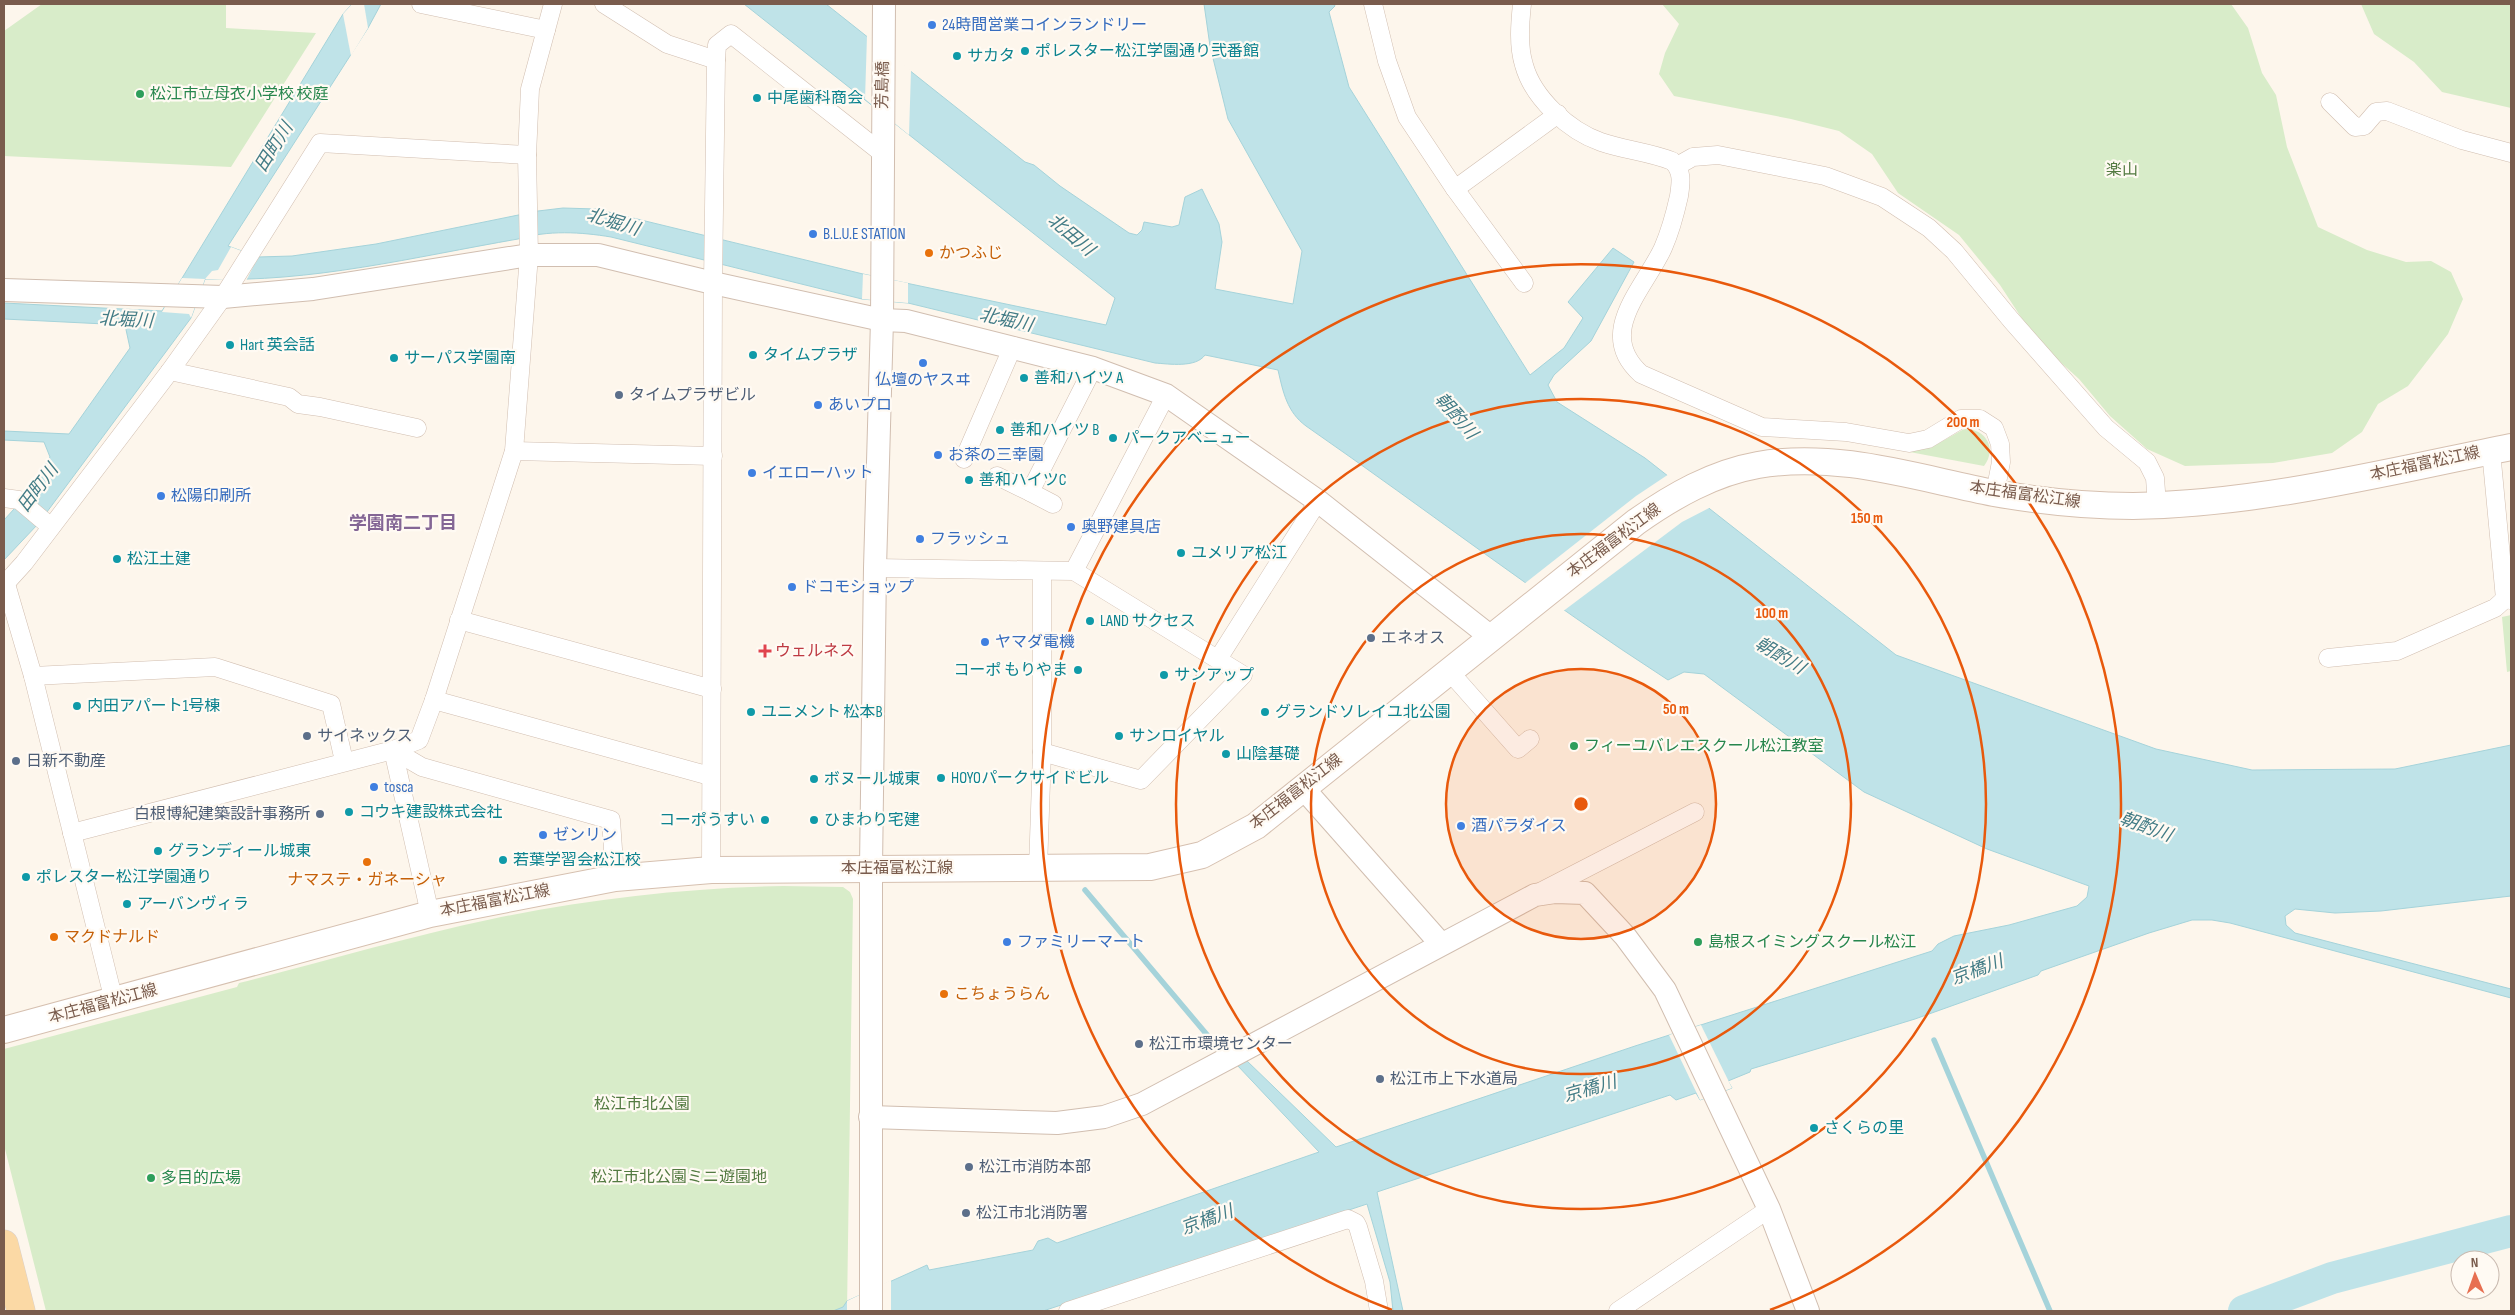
<svg xmlns="http://www.w3.org/2000/svg" width="2515" height="1315" font-family="'Sofia Sans Condensed','Noto Sans JP',sans-serif">
  <style>
    .green { fill: #d8ecc9 }
    .water { fill: #bfe3e8; stroke: #a5d3da }
    .pier { fill: #fdf6ec }
    .lines { fill: none; stroke-linecap: round; stroke-linejoin: round }
    .stream { stroke: #a5d3da; stroke-width: 5.5 }
    .river { stroke: #bfe3e8; stroke-width: 32 }
    .minor-casing { stroke: #d1beb0; stroke-width: 19 }
    .tertiary-casing { stroke: #d1beb0; stroke-width: 24 }
    .secondary-casing { stroke: #d6c0b0; stroke-width: 28 }
    .primary-casing { stroke: #dad1cd; stroke-width: 29 }
    .minor { stroke: #fff; stroke-width: 18 }
    .tertiary { stroke: #fff; stroke-width: 22 }
    .secondary { stroke: #fff; stroke-width: 26 }
    .primary { stroke: #fbd9a5; stroke-width: 28 }
    .ring { fill: none; stroke: #e8590c; stroke-width: 2.5 }
    .shop-dot { fill: #3f7fe0; stroke: #fffaf3; stroke-width: 2 }
    .culture-dot { fill: #0f9aa8; stroke: #fffaf3; stroke-width: 2 }
    .leisure-dot { fill: #2e9e5b; stroke: #fffaf3; stroke-width: 2 }
    .food-dot { fill: #e8710a; stroke: #fffaf3; stroke-width: 2 }
    .service-dot { fill: #5c6f8a; stroke: #fffaf3; stroke-width: 2 }
    .health-dot { fill: #e0444e; stroke: #fffaf3; stroke-width: 2 }
    .labels { text-anchor: middle; dominant-baseline: central; stroke-width: 4.5; stroke-linejoin: round; paint-order: stroke }
    .shop-label { font-size: 16px; fill: #366cbe; stroke: #fffaf3; text-anchor: start }
    .culture-label { font-size: 16px; fill: #0d838f; stroke: #fffaf3; text-anchor: start }
    .street-label { font-size: 16px; fill: #7a5c4d; stroke: #fffaf3 }
    .leisure-label { font-size: 16px; fill: #27864d; stroke: #fffaf3; text-anchor: start }
    .park-label { font-size: 16px; fill: #537a41; stroke: #fffaf3 }
    .food-label { font-size: 16px; fill: #c56008; stroke: #fffaf3; text-anchor: start }
    .service-label { font-size: 16px; fill: #4e5e75; stroke: #fffaf3; text-anchor: start }
    .health-label { font-size: 16px; fill: #be3a42; stroke: #fffaf3; text-anchor: start }
    .water-label { font-size: 18px; font-style: italic; fill: #437c86; stroke: #fffaf3 }
    .neighbourhood-label { font-size: 18px; font-weight: bold; fill: #846695; stroke: #fffaf3 }
    .centre { fill: #e8590c; stroke: #fffaf3; stroke-width: 2.5 }
    .ring-label { font-size: 15px; text-anchor: middle; font-weight: bold; fill: #e8590c; stroke: #fffaf3; stroke-width: 4.5; stroke-linejoin: round; paint-order: stroke }
  </style>
  <rect width="100%" height="100%" fill="#fdf6ec"/>
  <!-- green -->
  <g class="green">
    <polygon points="42,4 226,4 226,28 316,33 231,167 4,156 4,31"/>
    <polygon points="1662,4 2231,4 2248,28 2262,73 2276,95 2287,147 2318,227 2367,250 2406,262 2431,261 2451,272 2463,299 2448,334 2408,386 2378,404 2362,432 2332,453 2273,463 2185,466 2147,449 2110,416 2079,379 2036,340 2000,285 1959,235 1898,193 1872,154 1839,131 1791,119 1674,96 1659,74 1665,53 1679,24"/>
    <polygon points="2361,4 2511,4 2511,108 2442,92 2414,62 2374,34"/>
    <path d="M1964 429C1985 428 1998 448 1984 466L1899 450 1932 447Z"/>
    <polygon points="2511,615 2511,671 2507,672 2502,617"/>
    <path d="M783 886 843 887 850 892 853 899 847 1311H46L4 1145V1049L237 987 239 983C322 962 407 937 492 919 588 899 685 888 783 886Z"/>
  </g>
  <!-- water -->
  <path class="water" d="M352 4H381L368 28 228 246 258 257 292 256 376 244 538 211 563 208 596 209 863 274 1106 325 1115 298 744 4H826L1025 162 1034 165 1060 186 1129 233 1137 235 1142 230 1144 222 1172 227 1179 225 1185 197 1202 189 1219 224 1222 242 1215 289 1293 304 1302 251 1228 119 1210 46 1204 4H1334L1335 6 1329 12 1349 87 1530 375 1564 348 1583 318 1568 302 1613 248 1634 262 1591 341 1554 375 1548 385 1557 402 1645 458 1896 655 2156 749 2252 770 2395 769 2511 745V896L2381 911 2335 913 2295 909 2285 916 2286 925 2295 933 2511 989V998L2230 923 2212 920H2192L2149 933 2041 971 2038 975 1915 1019 1751 1069 1750 1072 1728 1081 1732 1088 1700 1100 1696 1093 1676 1100 1670 1095 1377 1192 1403 1311H1393L1390 1282 1367 1204 1043 1311H833L843 1307 847 1301 927 1265 929 1270 1033 1250 1038 1241 1048 1238 1057 1243 1319 1152 1237 1065 1246 1060 1336 1147 1635 1046 1932 951 1938 944 1954 936 2009 925 2077 906 2087 897 2089 886 1987 849 1864 792 1704 674 1684 672 1668 680C1544 600 1427 510 1306 426 1287 412 1283 392 1278 370L1205 355C1196 368 1169 364 1155 363L908 303 862 299 611 237C581 232 548 230 518 239 414 257 311 283 205 279L191 318 38 524 4 560V520L24 498 50 457 44 442 4 440V431L69 434 130 348 125 325 4 319V303L162 311 343 14Z"/>
  <!-- pier -->
  <g class="pier">
    <polygon points="352,4 364,4 368,28 351,56 343,14"/>
    <polygon points="867,35 911,70 909,135 865,99"/>
    <polygon points="231,247 258,257 246,281 205,279 191,318 189,314 162,312 182,278 205,279 212,271 218,270"/>
    <polygon points="863,274 908,283 908,303 862,299"/>
    <polygon points="1669,474 1711,507 1682,522 1562,612 1524,584 1636,496"/>
    <polygon points="1701,1025 1732,1088 1700,1100 1669,1035"/>
    <polygon points="891,1280 891,1311 847,1311 847,1301"/>
  </g>
  <g class="lines">
    <!-- stream -->
    <g class="stream">
      <polyline points="1085,890 1219,1049"/>
      <polyline points="1934,1040 2050,1311"/>
    </g>
    <!-- river -->
    <polyline class="river" points="2244,1311 2332,1278 2511,1231"/>
    <!-- minor casing -->
    <g class="minor-casing">
      <g id="minor">
        <polyline points="421,4 546,30"/>
        <polyline points="604,4 667,44 716,60 713,283 711,870"/>
        <polyline points="1373,4 1387,61 1407,117 1455,189 1558,114"/>
        <path d="M1522 4C1520 23 1518 46 1524 65 1533 98 1569 131 1601 142 1624 150 1649 152 1672 161 1683 170 1681 183 1679 196 1675 214 1670 232 1663 248 1644 289 1595 333 1641 374L1762 427 1846 432 1909 443 1928 439 1961 419H1980L1994 428 2000 444 2001 462 1995 493"/>
        <polyline points="716,60 717,45 731,34 882,153"/>
        <polyline points="2330,102 2355,127 2364,126 2376,112 2387,111 2462,140 2511,153"/>
        <polyline points="1677,166 1693,157 1718,155 1825,176 1882,197 1929,228 1954,251 2011,320 2106,428 2147,462 2155,478 2157,505"/>
        <polyline points="1455,189 1524,283"/>
        <polyline points="170,371 289,397 298,404 320,407 417,428"/>
        <polyline points="514,451 713,456"/>
        <polyline points="2491,451 2505,599 2511,600"/>
        <polyline points="964,459 1013,346"/>
        <polyline points="997,476 1030,492 1093,368"/>
        <polyline points="1030,492 1053,504"/>
        <polyline points="4,498 19,500 51,527"/>
        <polyline points="875,568 1074,571 1243,675 1141,780 1042,752"/>
        <polyline points="1074,571 1166,395"/>
        <polyline points="6,584 33,676 114,1001"/>
        <polyline points="4,585 24,563 170,371 223,297 320,143 527,155"/>
        <polyline points="459,620 712,689"/>
        <polyline points="2328,658 2397,651 2495,608 2505,599"/>
        <polyline points="1218,659 1318,501"/>
        <polyline points="1449,671 1518,749 1530,739"/>
        <polyline points="33,676 215,667 331,704 344,761"/>
        <polyline points="434,700 710,776"/>
        <polyline points="393,750 422,767 611,820 615,878"/>
        <polyline points="393,750 430,914"/>
        <polyline points="72,833 393,750 419,740 434,700 514,451 529,255 527,155 530,89 553,4"/>
        <polyline points="1038,869 1042,752 1042,571"/>
        <polyline points="1542,891 1695,812"/>
        <polyline points="1068,1311 1348,1219 1356,1223 1358,1227 1374,1281 1379,1311"/>
        <polyline points="1618,1311 1769,1209"/>
      </g>
    </g>
    <!-- tertiary casing -->
    <g class="tertiary-casing">
      <g id="tertiary">
        <polyline points="4,290 223,297 313,289 529,255 598,255 713,283 882,320 906,321 1093,368 1166,395 1318,501 1491,637"/>
        <polyline points="1303,788 1441,944"/>
        <polyline points="870,1117 1057,1123 1104,1117 1142,1104 1535,895 1555,892 1585,893 1625,936 1665,990 1769,1209 1808,1311"/>
        <polyline points="871,1311 871,868 875,568 882,320 884,4"/>
      </g>
    </g>
    <!-- secondary casing -->
    <g class="secondary-casing">
      <path id="secondary" d="M4 1030 430 914 615 878 711 870 1150 867 1202 855 1256 826 1636 522C1673 496 1713 473 1758 465 1837 451 1917 478 1994 493 2040 501 2086 506 2133 506 2261 504 2387 472 2511 447"/>
    </g>
    <!-- primary casing -->
    <g class="primary-casing">
      <polyline id="primary" points="4,1244 21,1311"/>
    </g>
    <!-- minor -->
    <use href="#minor" class="minor"/>
    <!-- tertiary -->
    <use href="#tertiary" class="tertiary"/>
    <!-- secondary -->
    <use href="#secondary" class="secondary"/>
    <!-- primary -->
    <use href="#primary" class="primary"/>
  </g>
  <!-- distance rings -->
  <circle cx="1581" cy="804" r="135" fill="#e8590c" fill-opacity=".12"/>
  <g class="ring">
    <circle cx="1581" cy="804" r="135"/>
    <circle cx="1581" cy="804" r="270"/>
    <circle cx="1581" cy="804" r="405"/>
    <path d="M1392 1310A540 540 0 1 1 1770 1310"/>
  </g>
  <!-- markers -->
  <g class="shop-dot">
    <circle cx="932" cy="25" r="5"/>
    <circle cx="813" cy="234" r="5"/>
    <circle cx="923" cy="363" r="5"/>
    <circle cx="818" cy="405" r="5"/>
    <circle cx="938" cy="455" r="5"/>
    <circle cx="752" cy="473" r="5"/>
    <circle cx="161" cy="496" r="5"/>
    <circle cx="1071" cy="527" r="5"/>
    <circle cx="920" cy="539" r="5"/>
    <circle cx="792" cy="587" r="5"/>
    <circle cx="985" cy="642" r="5"/>
    <circle cx="374" cy="787" r="5"/>
    <circle cx="1461" cy="826" r="5"/>
    <circle cx="543" cy="835" r="5"/>
    <circle cx="1007" cy="942" r="5"/>
  </g>
  <g class="culture-dot">
    <circle cx="1025" cy="51" r="5"/>
    <circle cx="957" cy="56" r="5"/>
    <circle cx="757" cy="98" r="5"/>
    <circle cx="230" cy="345" r="5"/>
    <circle cx="753" cy="355" r="5"/>
    <circle cx="394" cy="358" r="5"/>
    <circle cx="1024" cy="378" r="5"/>
    <circle cx="1000" cy="430" r="5"/>
    <circle cx="1113" cy="438" r="5"/>
    <circle cx="969" cy="480" r="5"/>
    <circle cx="1181" cy="553" r="5"/>
    <circle cx="117" cy="559" r="5"/>
    <circle cx="1090" cy="621" r="5"/>
    <circle cx="1078" cy="670" r="5"/>
    <circle cx="1164" cy="675" r="5"/>
    <circle cx="77" cy="706" r="5"/>
    <circle cx="751" cy="712" r="5"/>
    <circle cx="1265" cy="712" r="5"/>
    <circle cx="1119" cy="736" r="5"/>
    <circle cx="1226" cy="754" r="5"/>
    <circle cx="941" cy="778" r="5"/>
    <circle cx="814" cy="779" r="5"/>
    <circle cx="349" cy="812" r="5"/>
    <circle cx="765" cy="820" r="5"/>
    <circle cx="814" cy="820" r="5"/>
    <circle cx="158" cy="851" r="5"/>
    <circle cx="503" cy="860" r="5"/>
    <circle cx="26" cy="877" r="5"/>
    <circle cx="127" cy="904" r="5"/>
    <circle cx="1814" cy="1128" r="5"/>
  </g>
  <g class="leisure-dot">
    <circle cx="140" cy="94" r="5"/>
    <circle cx="1574" cy="746" r="5"/>
    <circle cx="1698" cy="942" r="5"/>
    <circle cx="151" cy="1178" r="5"/>
  </g>
  <g class="food-dot">
    <circle cx="929" cy="253" r="5"/>
    <circle cx="367" cy="862" r="5"/>
    <circle cx="54" cy="937" r="5"/>
    <circle cx="944" cy="994" r="5"/>
  </g>
  <g class="service-dot">
    <circle cx="619" cy="395" r="5"/>
    <circle cx="1371" cy="638" r="5"/>
    <circle cx="307" cy="736" r="5"/>
    <circle cx="16" cy="761" r="5"/>
    <circle cx="320" cy="814" r="5"/>
    <circle cx="1139" cy="1044" r="5"/>
    <circle cx="1380" cy="1079" r="5"/>
    <circle cx="969" cy="1167" r="5"/>
    <circle cx="966" cy="1213" r="5"/>
  </g>
  <path class="health-dot" d="M762.5 643.5h5v5h5v5h-5v5h-5v-5h-5v-5h5z"/>
  <g class="labels">
    <!-- shop labels -->
    <g class="shop-label">
      <text x="942" y="25">24時間営業コインランドリー</text>
      <text x="823" y="234">B.L.U.E STATION</text>
      <text x="923" y="380" text-anchor="middle">仏壇のヤスヰ</text>
      <text x="828" y="405">あいプロ</text>
      <text x="948" y="455">お茶の三幸園</text>
      <text x="762" y="473">イエローハット</text>
      <text x="171" y="496">松陽印刷所</text>
      <text x="1081" y="527">奥野建具店</text>
      <text x="930" y="539">フラッシュ</text>
      <text x="802" y="587">ドコモショップ</text>
      <text x="995" y="642">ヤマダ電機</text>
      <text x="384" y="787">tosca</text>
      <text x="1471" y="826">酒パラダイス</text>
      <text x="553" y="835">ゼンリン</text>
      <text x="1017" y="942">ファミリーマート</text>
    </g>
    <!-- culture labels -->
    <g class="culture-label">
      <text x="1035" y="51">ポレスター松江学園通り弐番館</text>
      <text x="967" y="56">サカタ</text>
      <text x="767" y="98">中尾歯科商会</text>
      <text x="240" y="345">Hart 英会話</text>
      <text x="763" y="355">タイムプラザ</text>
      <text x="404" y="358">サーパス学園南</text>
      <text x="1034" y="378">善和ハイツ A</text>
      <text x="1010" y="430">善和ハイツ B</text>
      <text x="1123" y="438">パークアベニュー</text>
      <text x="979" y="480">善和ハイツC</text>
      <text x="1191" y="553">ユメリア松江</text>
      <text x="127" y="559">松江土建</text>
      <text x="1100" y="621">LAND サクセス</text>
      <text x="1068" y="670" text-anchor="end">コーポ もりやま</text>
      <text x="1174" y="675">サンアップ</text>
      <text x="87" y="706">内田アパート1号棟</text>
      <text x="761" y="712">ユニメント 松本B</text>
      <text x="1275" y="712">グランドソレイユ北公園</text>
      <text x="1129" y="736">サンロイヤル</text>
      <text x="1236" y="754">山陰基礎</text>
      <text x="951" y="778">HOYOパークサイドビル</text>
      <text x="824" y="779">ボヌール城東</text>
      <text x="359" y="812">コウキ建設株式会社</text>
      <text x="755" y="820" text-anchor="end">コーポうすい</text>
      <text x="824" y="820">ひまわり宅建</text>
      <text x="168" y="851">グランディール城東</text>
      <text x="513" y="860">若葉学習会松江校</text>
      <text x="36" y="877">ポレスター松江学園通り</text>
      <text x="137" y="904">アーバンヴィラ</text>
      <text x="1824" y="1128">さくらの里</text>
    </g>
    <!-- street labels -->
    <g class="street-label">
      <text transform="translate(883 85) rotate(-89)">芳島橋</text>
      <text transform="translate(2425 464) rotate(-12)">本庄福富松江線</text>
      <text transform="translate(2025 495) rotate(8)">本庄福富松江線</text>
      <text transform="translate(1614 541) rotate(-37)">本庄福富松江線</text>
      <text transform="translate(1296 792) rotate(-38)">本庄福富松江線</text>
      <text x="897" y="868">本庄福富松江線</text>
      <text transform="translate(495 901) rotate(-11)">本庄福富松江線</text>
      <text transform="translate(103 1004) rotate(-15)">本庄福富松江線</text>
    </g>
    <!-- leisure labels -->
    <g class="leisure-label">
      <text x="150" y="94">松江市立母衣小学校 校庭</text>
      <text x="1584" y="746">フィーユバレエスクール松江教室</text>
      <text x="1708" y="942">島根スイミングスクール松江</text>
      <text x="161" y="1178">多目的広場</text>
    </g>
    <!-- park labels -->
    <g class="park-label">
      <text x="2122" y="170">楽山</text>
      <text x="642" y="1104">松江市北公園</text>
      <text x="679" y="1177">松江市北公園ミニ遊園地</text>
    </g>
    <!-- food labels -->
    <g class="food-label">
      <text x="939" y="253">かつふじ</text>
      <text x="367" y="880" text-anchor="middle">ナマステ・ガネーシャ</text>
      <text x="64" y="937">マクドナルド</text>
      <text x="954" y="994">こちょうらん</text>
    </g>
    <!-- service labels -->
    <g class="service-label">
      <text x="629" y="395">タイムプラザビル</text>
      <text x="1381" y="638">エネオス</text>
      <text x="317" y="736">サイネックス</text>
      <text x="26" y="761">日新不動産</text>
      <text x="310" y="814" text-anchor="end">白根博紀建築設計事務所</text>
      <text x="1149" y="1044">松江市環境センター</text>
      <text x="1390" y="1079">松江市上下水道局</text>
      <text x="979" y="1167">松江市消防本部</text>
      <text x="976" y="1213">松江市北消防署</text>
    </g>
    <!-- health labels -->
    <g class="health-label">
      <text x="775" y="651">ウェルネス</text>
    </g>
    <!-- water labels -->
    <g class="water-label">
      <text transform="translate(274 147) rotate(-58)">田町川</text>
      <text transform="translate(613 222) rotate(17)">北堀川</text>
      <text transform="translate(1071 235) rotate(40)">北田川</text>
      <text transform="translate(126 320) rotate(3)">北堀川</text>
      <text transform="translate(1006 320) rotate(12)">北堀川</text>
      <text transform="translate(1456 416) rotate(49)">朝酌川</text>
      <text transform="translate(38 488) rotate(-53)">田町川</text>
      <text transform="translate(1780 656) rotate(31)">朝酌川</text>
      <text transform="translate(2146 827) rotate(20)">朝酌川</text>
      <text transform="translate(1977 970) rotate(-20)">京橋川</text>
      <text transform="translate(1590 1089) rotate(-16)">京橋川</text>
      <text transform="translate(1207 1220) rotate(-20)">京橋川</text>
    </g>
    <!-- neighbourhood labels -->
    <g class="neighbourhood-label">
      <text x="403" y="523">学園南二丁目</text>
    </g>
  </g>
  <circle cx="1581" cy="804" r="8" class="centre"/>
  <g class="ring-label">
    <text x="1963" y="427">200 m</text>
    <text x="1867" y="523">150 m</text>
    <text x="1772" y="618">100 m</text>
    <text x="1676" y="714">50 m</text>
  </g>
  <!-- border -->
  <rect width="2515" height="1315" fill="none" stroke="#7a5c4d" stroke-width="10"/>
  <!-- north arrow -->
  <g transform="translate(2475 1275) rotate(358)"><circle r="24" fill="#fffaf3" stroke="#cabbb1"/>
  <path d="M0-4L9 19L0 12L-9 19Z" fill="#e76f51"/>
  <text y="-8" font-size="14" font-weight="bold" text-anchor="middle" fill="#7a5c4d">N</text>
  </g>
</svg>
